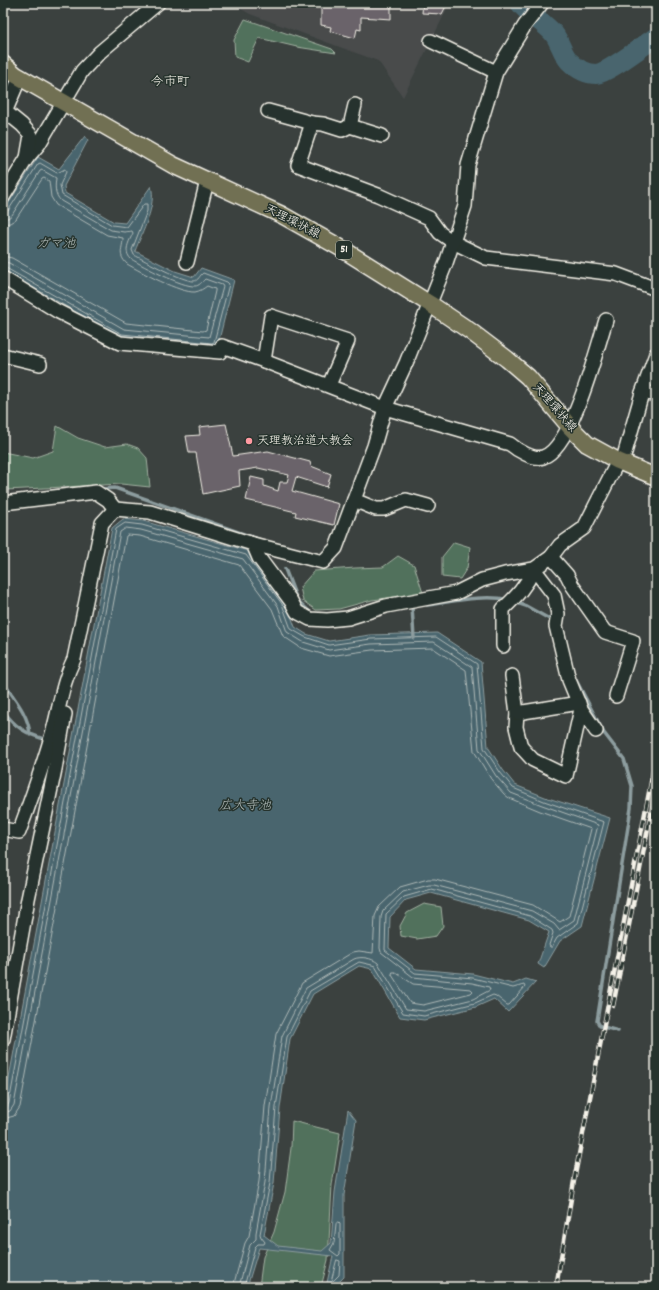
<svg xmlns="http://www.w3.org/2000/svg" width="659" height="1290" font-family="Dekko,'Klee One',sans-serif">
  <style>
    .built { fill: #494b4c }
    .green { fill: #51715b; stroke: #a2b1a2 }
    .water { fill: #48656e; stroke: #8d9d9f }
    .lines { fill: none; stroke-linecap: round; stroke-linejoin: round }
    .shore { stroke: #afb9b7; stroke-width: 1 }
    .stream { stroke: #8d9d9f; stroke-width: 3.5 }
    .river { stroke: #48656e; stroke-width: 20 }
    .building { fill: #6b636a; stroke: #f4f1e8 }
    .minor-casing { stroke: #f4f1e8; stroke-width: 16 }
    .major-casing { stroke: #f4f1e8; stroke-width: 19 }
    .minor { stroke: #26332d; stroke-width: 13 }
    .major { stroke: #716f52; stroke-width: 16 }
    .rail-casing { stroke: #f4f1e8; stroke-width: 4.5 }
    .rail { stroke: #26332d; stroke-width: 3; stroke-dasharray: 9; stroke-linecap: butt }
    .poi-dot { fill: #ff9aa2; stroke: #26332d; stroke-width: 1.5 }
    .labels { text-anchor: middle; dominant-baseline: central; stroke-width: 3; stroke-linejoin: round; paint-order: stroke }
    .shield { fill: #26332d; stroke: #b6b8b0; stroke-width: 1 }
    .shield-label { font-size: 11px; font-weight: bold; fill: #f4f1e8 }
    .street-label { font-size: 12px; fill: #f4f1e8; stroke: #26332d }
    .poi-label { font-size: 12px; fill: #f4f1e8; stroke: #26332d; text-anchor: start }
    .neighbourhood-label { font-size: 13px; fill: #f4f1e8; stroke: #26332d }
    .water-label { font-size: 13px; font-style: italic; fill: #afb9b7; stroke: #26332d }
  </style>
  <rect width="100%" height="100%" fill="#3b413f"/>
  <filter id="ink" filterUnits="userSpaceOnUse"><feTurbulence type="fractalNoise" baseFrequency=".025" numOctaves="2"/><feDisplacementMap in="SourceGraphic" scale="8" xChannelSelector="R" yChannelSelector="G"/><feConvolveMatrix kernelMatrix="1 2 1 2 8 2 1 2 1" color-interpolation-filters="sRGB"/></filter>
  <g filter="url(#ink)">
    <!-- built -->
    <polygon class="built" points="232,3 450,3 403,97 378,61 250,14 234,5"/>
    <!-- green -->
    <g class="green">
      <polygon points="245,19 332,49 336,53 297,47 259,38 248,62 235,57 234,40"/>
      <polygon points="57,426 78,438 105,447 127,444 138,448 147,458 150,487 121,484 6,490 3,488 3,452 33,458 53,451"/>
      <polygon points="454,542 470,547 467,568 460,579 442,577 442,557"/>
      <polygon points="398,556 414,565 423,593 372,600 339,609 316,610 303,601 300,587 314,571 355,568 383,567"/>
      <polygon points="424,904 441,907 443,926 436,936 417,939 401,936 400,926 407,913"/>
      <polygon points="292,1121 340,1133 332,1185 328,1260 321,1287 259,1287 263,1257 274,1232 285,1192 291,1148"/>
    </g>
    <!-- water -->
    <g class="water">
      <path d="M85 136 88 140 64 186 65 193 114 222 125 223 151 186C157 205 142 233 135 251L175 271 194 277 201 268 234 280 217 348 121 338 3 270V212L38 157 59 169Z"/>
      <polygon points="123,519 143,521 248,551 286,602 295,627 306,634 329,641 370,635 437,633 481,662 488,747 503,770 515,785 545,797 610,818 582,926 560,941 544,968 538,964 549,932 529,920 431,893 406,900 390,917 389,948 416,969 473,974 513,984 526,979 536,982 508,1012 494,999 476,1007 424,1020 400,1017 372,969 359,966 313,994 290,1039 280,1108 274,1183 264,1235 278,1246 322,1251 331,1243 335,1192 348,1110 356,1120 344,1195 344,1277 334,1287 326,1287 333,1256 259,1248 247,1287 3,1287 3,1123 5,1099 112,528"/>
    </g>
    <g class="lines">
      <!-- shore -->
      <g class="shore">
        <path d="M3 213 8 211 38 164 40 163 57 173 65 169 66 172 60 185 62 195 112 225 127 227 144 204H147V211L132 250 134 255C146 261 182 281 194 281 198 281 200 275 203 273L227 282 229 284 214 342 212 343 122 334 6 268 3 267"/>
        <path d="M3 218H8L12 215 40 171 42 170 56 178C55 186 54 194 61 201L111 230 124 232 132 231 133 233C129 242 123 251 131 259 143 266 182 287 195 286 199 286 202 282 205 279L222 285 223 287 209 337 124 329 9 263 3 262"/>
        <path d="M3 224 10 223 16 219 42 179 44 178 49 181 51 197 56 205 107 235 123 238C123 249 117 254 127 264 141 272 180 293 195 292 200 291 203 289 207 286L215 289V291L206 330 203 331 126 323 12 258 3 256"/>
        <polygon points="393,972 395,972 413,984 471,989 473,991 471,993 423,1005 410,1003 392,975"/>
        <polyline points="3,1108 7,1107 9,1103 116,529 125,523 142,525 246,555 282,604 291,629 305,637 329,645 371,639 436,637 477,664 484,748 500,772 513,788 544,801 604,822 578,923 557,938 552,947 550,947 549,945 553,933 552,930 530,916 432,889 404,897 386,914 385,950 415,973 473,978 513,988 524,985 525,987 509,1005 507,1005 496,996 493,995 475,1003 424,1016 403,1013 375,966 372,965 359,962 310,991 287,1037 276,1107 270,1183 260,1234 261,1237 265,1242 264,1244 258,1244 255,1247 244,1287"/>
        <path d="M3 1113 10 1111 14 1105 120 532 126 528 141 530 243 559 278 606 287 632 303 642 329 650 371 644 434 642 472 667 479 749 496 776 511 793 542 805 598 825 574 920 559 930 554 924 532 911 434 885H429L403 892 383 911 381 917 380 948 381 952 413 977 472 983 489 987 490 990 473 999 424 1011 406 1009 378 963C372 958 361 956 354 959L306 988 282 1036 271 1107 265 1182 256 1233V1239L250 1245 239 1287"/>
        <polyline points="3,1119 14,1116 20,1107 126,536 128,535 140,536 239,565 272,609 283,636 301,648 329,656 372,650 433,648 466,670 474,751 491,779 504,794 509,798 540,811 591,829 569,916 560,922 533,905 435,879 428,879 400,887 379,907 375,916 373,953 359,951 353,952 302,983 276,1034 265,1106 259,1181 249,1236 245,1243 233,1287"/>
        <polygon points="338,1222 340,1224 340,1254 338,1256 330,1250 334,1243 336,1224"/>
        <polygon points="337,1260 340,1261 339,1275 333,1281 332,1279"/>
      </g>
      <!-- stream -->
      <g class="stream">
        <polyline points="100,489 115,488 261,540"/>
        <polyline points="285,569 297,600 311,613"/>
        <polyline points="514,602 526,606 553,621"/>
        <path d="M427 605C450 602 486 594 508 600"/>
        <polyline points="414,638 412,607 415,606"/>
        <polyline points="576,680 604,733 624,759 632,786 631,808 597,1021 600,1026 618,1031"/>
        <path d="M3 682C14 698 29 715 30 735"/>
        <path d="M3 710C15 728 27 734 47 740"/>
      </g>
      <!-- river -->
      <path class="river" d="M520 3C529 15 544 22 554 34 560 42 562 53 569 61 577 69 585 74 596 74 608 73 644 45 656 37"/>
    </g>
    <!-- building -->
    <g class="building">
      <polygon points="321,3 391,3 391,19 361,17 361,30 357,29 355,38 330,31 331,27 321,25"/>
      <polygon points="423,3 447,3 447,4 442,14 422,13"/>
      <polygon points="226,424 233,456 268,451 310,462 311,466 331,474 327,487 296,477 292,491 339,504 334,525 295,516 296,512 246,500 251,477 264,480 264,486 278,491 280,482 287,482 289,475 258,468 239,471 240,486 203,494 196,453 189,453 186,436 200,435 199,427"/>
    </g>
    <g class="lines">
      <!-- minor casing -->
      <g class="minor-casing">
        <g id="minor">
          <polyline points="431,41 496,72"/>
          <polyline points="268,111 312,123 323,124 342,130 350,126 382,136"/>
          <polyline points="3,117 20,77"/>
          <polyline points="312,123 298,165 378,195 429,218 440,233 453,242 486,258 616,274 656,289"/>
          <polyline points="350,126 355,105"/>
          <polyline points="27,158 39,144 82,71 100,52 158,3"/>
          <polyline points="3,197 27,158 31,135 22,125 6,112"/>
          <polyline points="187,262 207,181"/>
          <path d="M3 278 57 311 120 343 220 352 222 346 264 361 385 408 510 444C517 450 533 460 543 457 572 448 597 348 606 320"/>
          <polyline points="3,355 40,364"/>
          <polyline points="264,361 271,316 348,341 329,385"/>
          <polyline points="642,393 656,394"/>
          <polyline points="622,463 642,393 656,354"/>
          <polyline points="354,500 376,509 384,509 406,500 428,506"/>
          <polyline points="3,503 96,492 108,500 115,509"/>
          <polyline points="253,544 259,558 291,601 297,612 310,619 327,620 348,618 386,606 456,593 482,580 505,574 534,569 551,557 560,545 584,528 618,461"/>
          <polyline points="551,557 567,575 572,585 605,632 633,641 616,696"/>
          <path d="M503 646V609C517 596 526 586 534 569L554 595 558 614 556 626 569 680 581 709 596 731"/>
          <polyline points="512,676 517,713 516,727 521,747 533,760 566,776 581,709"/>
          <polyline points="517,713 579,703"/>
          <path d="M3 829 19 832C32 797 44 763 54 727 60 704 63 681 74 659L102 523 115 509 150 512 253 544 323 562 336 548 374 446 385 408 406 363 446 263 465 206 468 165 496 72 525 25 542 3"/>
          <polyline points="3,1039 28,899 55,769 65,714"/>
        </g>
      </g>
      <!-- major casing -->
      <g class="major-casing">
        <polyline id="major" points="3,64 16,75 173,165 282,215 339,247 430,304 470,331 507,359 528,377 570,427 587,444 618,461 656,477"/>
      </g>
      <!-- minor -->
      <use href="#minor" class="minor"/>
      <!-- major -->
      <use href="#major" class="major"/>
      <!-- rail casing -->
      <g class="rail-casing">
        <g id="rail">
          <polyline points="613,1006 656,788"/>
          <polyline points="556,1287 575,1175 656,756"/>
        </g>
      </g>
      <!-- rail -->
      <use href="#rail" class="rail"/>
    </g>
  </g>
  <!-- markers -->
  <circle class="poi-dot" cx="249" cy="441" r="4"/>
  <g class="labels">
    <!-- shield labels -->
    <rect class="shield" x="336" y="241" width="16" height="18" rx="3"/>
    <g class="shield-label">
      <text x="344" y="250">51</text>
    </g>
    <!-- street labels -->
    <g class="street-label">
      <text transform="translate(292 222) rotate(27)">天理環状線</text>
      <text transform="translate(554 408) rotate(49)">天理環状線</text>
    </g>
    <!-- poi labels -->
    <g class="poi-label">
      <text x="257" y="441">天理教治道大教会</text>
    </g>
    <!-- neighbourhood labels -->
    <g class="neighbourhood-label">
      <text x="170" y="82">今市町</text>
    </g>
    <!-- water labels -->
    <g class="water-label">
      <text x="56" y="244">ガマ池</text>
      <text x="245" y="806">広大寺池</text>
    </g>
  </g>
  <!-- margin -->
  <rect width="659" height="1290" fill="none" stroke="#26332d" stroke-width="16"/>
  <rect x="8" y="8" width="643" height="1274" fill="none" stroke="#f4f1e8" stroke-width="1.5" filter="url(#ink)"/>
</svg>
